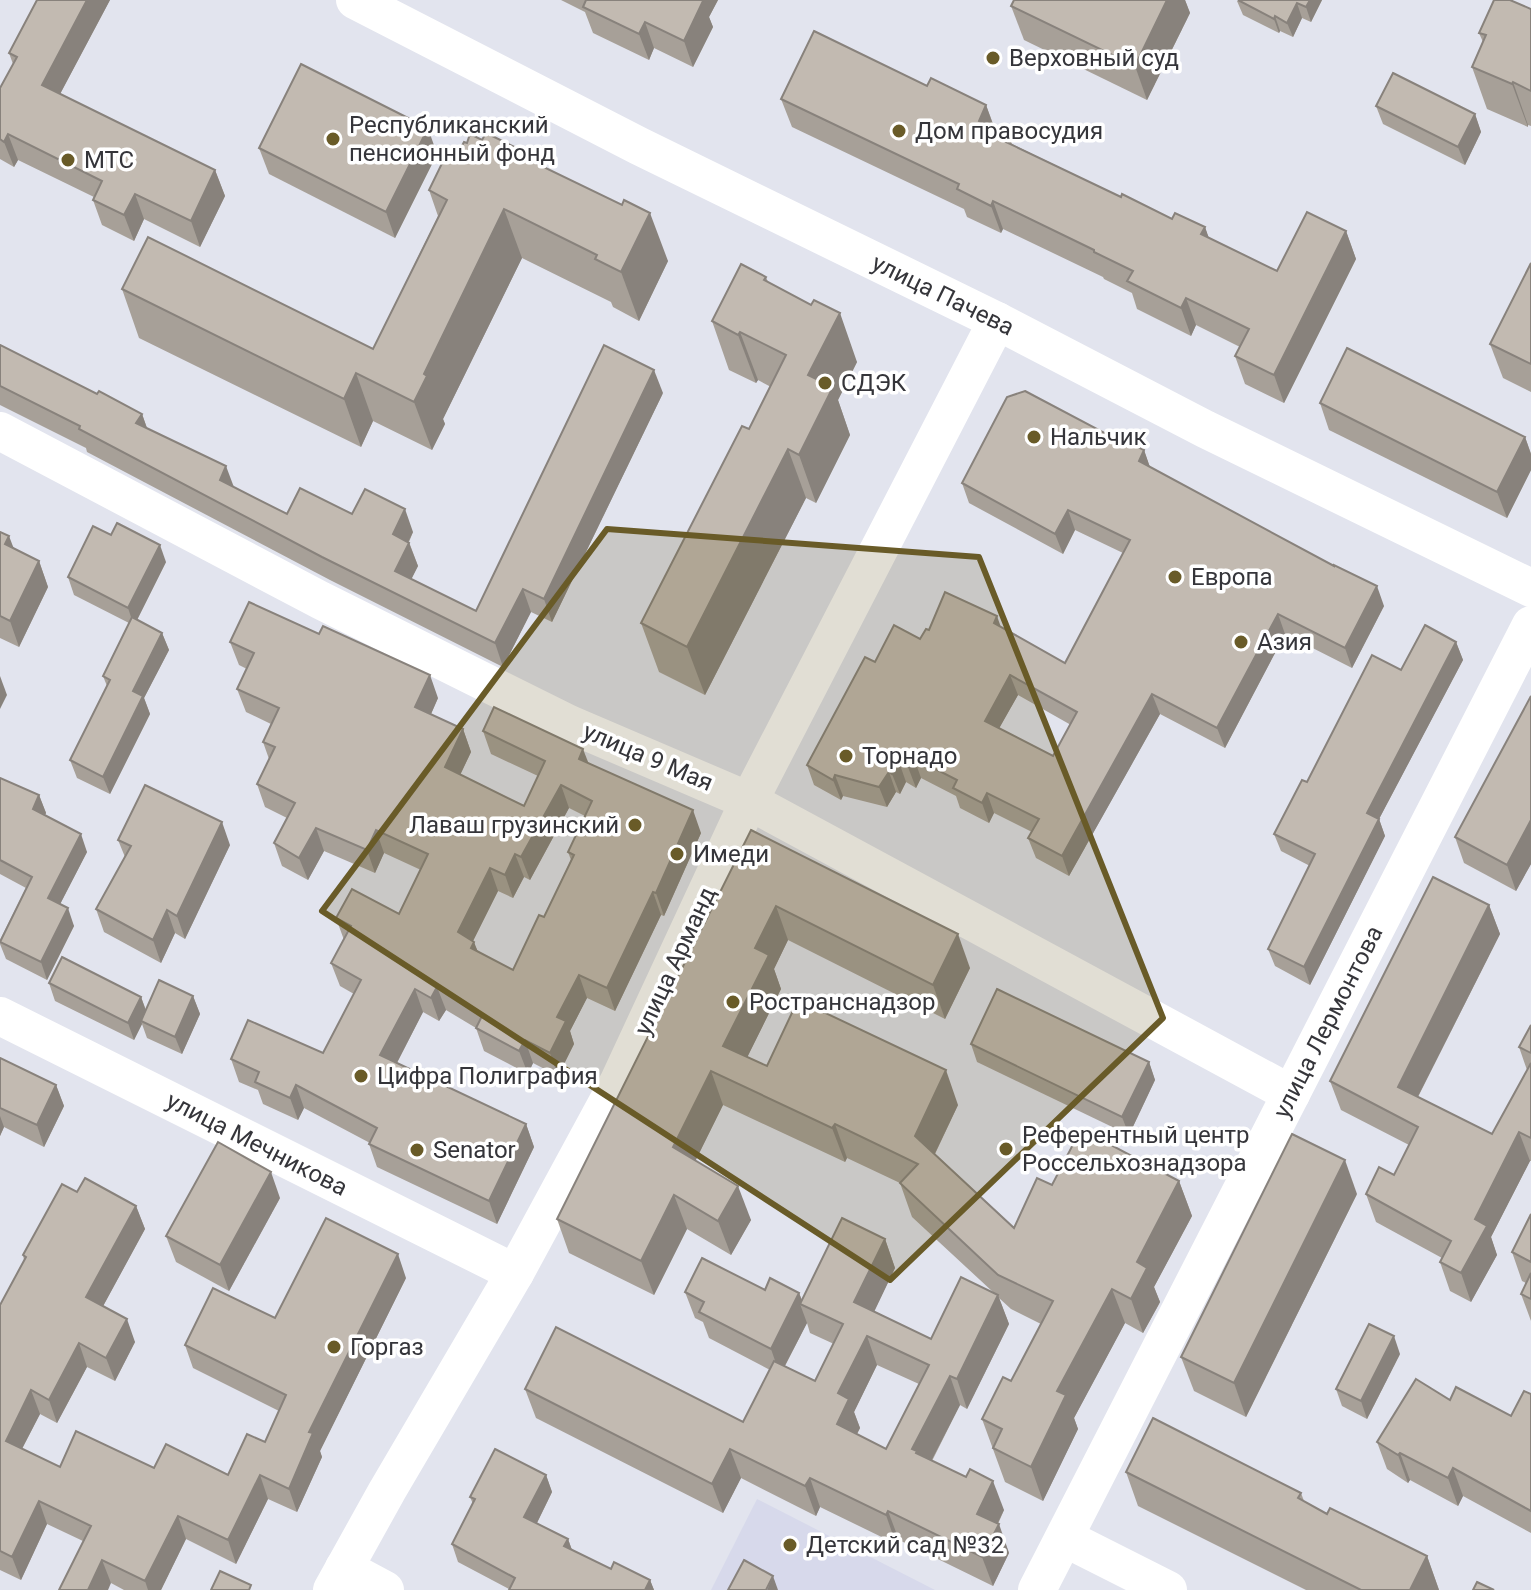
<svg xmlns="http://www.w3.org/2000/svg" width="1531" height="1590" font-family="Roboto,sans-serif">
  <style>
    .built { fill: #d7d9eb }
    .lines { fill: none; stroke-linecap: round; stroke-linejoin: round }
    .minor { stroke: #fff; stroke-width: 38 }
    .wall { fill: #a7a098; fill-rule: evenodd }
    .shaded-wall { fill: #88827c }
    .building { fill: #c2bab1; stroke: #88827c; stroke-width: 2; fill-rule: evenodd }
    .marked { fill: #695b28; fill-opacity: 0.2; stroke: #695b28; stroke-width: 6; stroke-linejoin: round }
    .poi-dot { fill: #695b28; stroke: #fff; stroke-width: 3 }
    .labels { text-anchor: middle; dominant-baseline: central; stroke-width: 7; stroke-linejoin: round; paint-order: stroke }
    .poi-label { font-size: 24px; fill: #35353a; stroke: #fff; text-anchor: start }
    .street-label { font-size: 24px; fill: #35353a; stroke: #fff }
  </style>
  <rect width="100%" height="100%" fill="#e2e4ee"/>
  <!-- built -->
  <polygon class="built" points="757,1499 935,1590 711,1590"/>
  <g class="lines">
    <!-- minor -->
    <g class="minor">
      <polyline points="355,0 639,146 997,321 1205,429 1531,588"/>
      <polyline points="0,431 320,600 569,724 749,801 1291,1094"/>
      <polyline points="0,1016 515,1273"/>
      <polyline points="1065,1538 1168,1590"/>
      <polyline points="344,1568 385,1590"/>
      <polyline points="332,1590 387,1491 515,1273 619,1081 749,801 997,321"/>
      <polyline points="1037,1590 1531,625"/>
    </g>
  </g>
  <!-- wall -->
  <g class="wall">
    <polygon points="37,0 110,0 60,94 215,170 225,196 200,247 144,219 134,241 102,225 93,200 94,197 18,160 14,167 0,159 0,88 13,64 9,53"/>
    <polygon points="561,0 718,0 709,17 713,27 693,67 654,48 649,60 593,33 585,12"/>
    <polygon points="1014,0 1185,0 1190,13 1147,100 1024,40 1011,6"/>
    <polygon points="1322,0 1311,22 1302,18 1293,37 1280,31 1279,33 1243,15 1237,1"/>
    <polygon points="1531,9 1531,126 1528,125 1528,127 1487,109 1472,67 1483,42 1479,33"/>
    <polygon points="927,86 986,105 995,129 1009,136 1012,144 1121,197 1172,219 1205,227 1208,237 1277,271 1346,231 1356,259 1284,403 1245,384 1235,356 1240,347 1196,325 1191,336 1137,309 1132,293 1104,279 1103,277 1003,229 1001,233 967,217 964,209 792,127 781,99"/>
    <polygon points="1376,106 1475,114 1481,132 1465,165 1383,124"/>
    <polygon points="482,140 534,162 668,261 639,321 613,307 611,302 522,258 443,419 445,424 432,450 373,421 361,447 139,338 122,289 373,349 438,216 429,190 467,143"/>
    <polygon points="259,148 437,154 395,238 269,174"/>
    <polygon points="1531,263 1531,392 1503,378 1490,344"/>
    <polygon points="766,277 768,282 857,362 838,400 850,435 816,503 806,498 705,695 659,672 641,623 749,429 771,387 758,380 756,383 729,370 712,321"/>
    <polygon points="0,345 97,394 142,414 147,428 234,487 287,514 352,514 413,532 409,542 418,566 411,579 476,611 663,393 552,622 531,612 503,667 330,580 87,452 86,448 0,405"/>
    <polygon points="1320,403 1525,437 1531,454 1531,470 1507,518 1329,430"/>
    <path d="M1110 436 1144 450 1150 468 1384 606 1352 668 1285 634 1225 748 1160 714 1069 876 1036 858 1028 838 1032 832 994 813 989 823 960 808 956 796 921 778 916 788 906 782 900 794 896 792 887 807 843 796 841 800 814 785 807 765 875 662 920 639 929 630 1001 627 1065 663 1123 553 1075 530 1063 554 969 503 962 483ZM1018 695 1071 725 1053 756 999 728Z"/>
    <polygon points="0,532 14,549 39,561 48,587 19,647 0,638"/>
    <polygon points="166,562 137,620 162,633 169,650 144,698 150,714 110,794 77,778 70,760 107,686 103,676 129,623 74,595 68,577"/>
    <path d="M230 642 438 698 431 714 463 729 471 752 460 775 524 806 538 776 491 754 483 731 589 764 701 833 664 916 661 915 615 1011 587 998 570 1031 574 1044 558 1076 533 1063 528 1074 484 1051 476 1028 446 1010 439 1021 423 1012 397 1063 526 1124 534 1147 497 1224 377 1167 369 1144 370 1143 304 1108 298 1120 263 1104 258 1090 239 1082 231 1059 323 1053 354 994 340 986 331 963 344 940 336 918 399 914 421 870 384 853 375 873 324 851 308 880 282 866 274 843 287 818 265 807 257 784 269 759 263 742 271 724 246 712 237 689 247 669 239 665ZM569 808 585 816 568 852 571 860 544 917 513 970 478 952 473 941 498 891 513 898 524 877 530 880Z"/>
    <polygon points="1456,642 1463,660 1379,819 1385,836 1310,985 1275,966 1268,949 1310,866 1281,851 1274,834 1307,782 1401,670"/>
    <polygon points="1531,696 1531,864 1516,891 1464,863 1455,837"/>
    <polygon points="0,778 39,795 46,813 45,815 87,852 60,904 74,926 47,980 6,959 0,944 0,940 26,888 0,874"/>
    <path d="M751 830 970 968 945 1019 788 940 774 969 781 989 747 1057 767 1066 958 1105 935 1154 1014 1228 1052 1185 1179 1181 1192 1216 1154 1287 1160 1302 1158 1306 1143 1333 1125 1323 1074 1418 1078 1429 1043 1501 1005 1482 982 1419 1011 1381 1041 1324 1011 1309 999 1298 1009 1324 967 1409 960 1405 932 1461 1004 1510 998 1524 1009 1553 993 1586 899 1540 896 1544 820 1507 816 1516 741 1478 723 1513 536 1418 525 1389 743 1422 770 1370 709 1338 703 1322 695 1318 685 1292 765 1290 799 1293 802 1300 885 1239 895 1268 874 1311 931 1339 993 1292 912 1217 900 1183 847 1158 845 1162 723 1105 695 1161 751 1220 731 1255 687 1229 654 1295 569 1253 557 1219ZM807 1323 810 1333 834 1344 815 1381 785 1366ZM877 1365 919 1384 886 1449 857 1434 860 1428 854 1412Z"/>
    <polygon points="118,840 230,845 185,939 175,933 161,963 104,932 96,909 125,857"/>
    <polygon points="1489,905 1500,934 1418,1097 1492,1134 1527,1070 1519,1047 1531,1025 1531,1161 1530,1161 1491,1237 1497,1255 1471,1302 1450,1291 1440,1262 1442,1258 1376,1222 1366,1194 1394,1175 1409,1145 1341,1110 1330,1081"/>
    <polygon points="49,983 141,997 146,1010 193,996 200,1014 182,1054 147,1038 142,1024 134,1040 55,1001"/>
    <polygon points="971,1044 1149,1062 1155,1080 1129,1135 977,1062"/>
    <polygon points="0,1058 56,1085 64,1106 44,1147 4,1127 0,1136"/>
    <polygon points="77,1192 136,1206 145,1229 103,1306 135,1342 115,1381 87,1367 57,1423 40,1414 22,1449 60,1467 154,1468 228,1475 265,1442 279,1411 193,1368 185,1345 406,1278 320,1451 322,1457 297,1512 268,1499 236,1564 186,1539 161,1590 124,1590 111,1583 83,1541 47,1524 21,1580 0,1570 0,1305 24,1260 23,1255"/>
    <polygon points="1357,1194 1246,1417 1194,1391 1181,1357"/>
    <polygon points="280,1198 229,1291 176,1262 166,1236"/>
    <polygon points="1531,1214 1531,1321 1521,1294 1526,1283 1522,1281 1512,1252"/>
    <polygon points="1400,1354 1367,1419 1342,1406 1336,1389"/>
    <polygon points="1531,1394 1531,1533 1463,1496 1458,1506 1410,1480 1408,1483 1387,1469 1377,1442 1450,1400 1511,1416"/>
    <polygon points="1126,1472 1301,1493 1304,1501 1327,1514 1427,1556 1439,1590 1306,1590 1138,1506"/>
    <polygon points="546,1475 552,1492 537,1523 568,1539 572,1550 611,1569 650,1580 654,1590 509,1590 509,1589 458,1562 452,1544 473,1504 470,1497"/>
  </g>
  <!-- shaded-wall -->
  <g class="shaded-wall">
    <polygon points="87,0 110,0 51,111 42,85"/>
    <polygon points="698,0 718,0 709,17 713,27 693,67 684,41"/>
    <polygon points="1167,0 1185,0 1190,13 1147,100 1135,66"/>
    <polygon points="1310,0 1322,0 1311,22 1306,7"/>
    <polygon points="1297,3 1302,18 1293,37 1287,23"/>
    <polygon points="1275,16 1280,31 1279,33 1274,19"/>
    <polygon points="645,22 654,48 649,60 639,34"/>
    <polygon points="1513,82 1528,125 1528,127 1512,84"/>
    <polygon points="986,105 996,133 979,121"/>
    <polygon points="1475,114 1481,132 1465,165 1458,147"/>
    <polygon points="428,128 437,154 395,238 386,212"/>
    <polygon points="8,134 18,160 14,167 4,142"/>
    <polygon points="215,170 225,196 200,247 191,221"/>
    <polygon points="135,194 144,219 134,241 124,215"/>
    <polygon points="993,201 1003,229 1001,233 991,206"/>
    <polygon points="504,209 522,258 443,419 445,424 432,450 414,402 424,374"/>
    <polygon points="650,213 668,261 639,321 621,272"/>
    <polygon points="1205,227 1215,255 1201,234"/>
    <polygon points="1346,231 1356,259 1284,403 1274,375"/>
    <polygon points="1186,298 1196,325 1191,336 1181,308"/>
    <polygon points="840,313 857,362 838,400 850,435 816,503 799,455 808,375"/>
    <polygon points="740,332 758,380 756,383 738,335"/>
    <polygon points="654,370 663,393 552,622 544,599"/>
    <polygon points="356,373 373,421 361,447 344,399"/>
    <polygon points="142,414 150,437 136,423"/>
    <polygon points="1525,437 1531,454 1531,470 1507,518 1497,492"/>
    <polygon points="788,449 806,498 705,695 687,647"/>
    <polygon points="1144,450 1151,470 1139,461"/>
    <polygon points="226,466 235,490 220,480"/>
    <polygon points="405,509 413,532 401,557 393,534"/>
    <polygon points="1068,510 1075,530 1063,554 1055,534"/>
    <polygon points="9,536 19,562 5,544"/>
    <polygon points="409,543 418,566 404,594 395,571"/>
    <polygon points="160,545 166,562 134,626 128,608"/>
    <polygon points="39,561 48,587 19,647 10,621"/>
    <polygon points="1377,586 1384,606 1352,668 1345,648"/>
    <polygon points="523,589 531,612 503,667 495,643"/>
    <polygon points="1278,614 1285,634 1225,748 1217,728"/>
    <polygon points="997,616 1004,636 994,623"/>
    <polygon points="162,633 169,650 144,698 150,714 110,794 103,777 133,691"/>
    <polygon points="1456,642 1463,660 1379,819 1385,836 1310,985 1304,967 1367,813"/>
    <polygon points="430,675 438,698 424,730 415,707"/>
    <polygon points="1010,675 1018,695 992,741 985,721"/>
    <polygon points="0,676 7,695 0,709"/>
    <polygon points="1152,694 1160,714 1069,876 1062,856"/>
    <polygon points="463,729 471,752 453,790 445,767"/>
    <polygon points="583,749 592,772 579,759"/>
    <polygon points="914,758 921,778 916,788 908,767"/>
    <polygon points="899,762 906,782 900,794 892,774"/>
    <polygon points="889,772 896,792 887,807 879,787"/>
    <polygon points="835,775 843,796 841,800 833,780"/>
    <polygon points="561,785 569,808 530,880 521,857"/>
    <polygon points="987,793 994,813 989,823 982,803"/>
    <polygon points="39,795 46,813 39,827 33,809"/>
    <polygon points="693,810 701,833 664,916 656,893"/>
    <polygon points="1531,820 1531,864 1516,891 1507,865"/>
    <polygon points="222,822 230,845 185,939 177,916"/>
    <polygon points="316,828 324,851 308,880 299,858"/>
    <polygon points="376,830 384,853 375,873 367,850"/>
    <polygon points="81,834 87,852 54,916 48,898"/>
    <polygon points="515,854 524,877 513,898 505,875"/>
    <polygon points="490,868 498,891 466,955 458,932"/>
    <polygon points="653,892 661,915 615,1011 607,988"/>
    <polygon points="1489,905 1500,934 1408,1116 1398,1087"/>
    <polygon points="776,906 788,940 774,969 781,989 736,1080 723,1046 755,948"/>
    <polygon points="68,908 74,926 47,980 41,962"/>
    <polygon points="167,910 175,933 161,963 153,940"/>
    <polygon points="958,934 970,968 945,1019 933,985"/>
    <polygon points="474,942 483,965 471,948"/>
    <polygon points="579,975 587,998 570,1031 574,1044 558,1076 550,1053 557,1017"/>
    <polygon points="437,987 446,1010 439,1021 431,998"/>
    <polygon points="415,989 423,1012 389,1078 380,1055"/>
    <polygon points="193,996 200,1014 182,1054 175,1037"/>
    <polygon points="141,997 147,1014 141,1021 142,1024 134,1040 128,1023"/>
    <polygon points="525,1040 533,1063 528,1074 519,1051"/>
    <polygon points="1149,1062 1155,1080 1129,1135 1122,1117"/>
    <polygon points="946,1070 958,1105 927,1170 915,1136"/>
    <polygon points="711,1071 723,1105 685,1182 673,1147"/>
    <polygon points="56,1085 64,1106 44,1147 37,1125"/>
    <polygon points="296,1085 304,1108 298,1120 290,1098"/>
    <polygon points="0,1116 4,1127 0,1136"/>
    <polygon points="526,1124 534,1147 497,1224 489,1201"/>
    <polygon points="835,1124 847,1158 845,1162 832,1128"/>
    <polygon points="1519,1132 1530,1161 1491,1237 1497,1255 1471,1302 1461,1273 1475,1219"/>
    <polygon points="1345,1160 1357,1194 1246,1417 1234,1383"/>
    <polygon points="271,1172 280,1198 229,1291 220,1265"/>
    <polygon points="1179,1181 1192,1216 1154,1287 1160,1302 1143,1333 1131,1299 1137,1262"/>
    <polygon points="738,1186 751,1220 731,1255 718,1221"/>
    <polygon points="674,1195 687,1229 654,1295 641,1261"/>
    <polygon points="136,1206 145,1229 95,1321 86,1297"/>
    <polygon points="885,1239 895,1268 865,1331 854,1302"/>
    <polygon points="398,1254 406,1278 320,1451 322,1457 297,1512 289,1489 309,1432"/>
    <polygon points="1112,1289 1125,1323 1074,1418 1078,1429 1043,1501 1031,1467 1057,1391"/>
    <polygon points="799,1293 804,1306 800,1304 807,1323 780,1375 771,1349"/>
    <polygon points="998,1295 1009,1324 967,1409 957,1379"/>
    <polygon points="127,1319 135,1342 115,1381 106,1358"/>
    <polygon points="867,1336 877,1365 854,1412 860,1428 847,1453 837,1424 838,1393"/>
    <polygon points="1394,1336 1400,1354 1367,1419 1361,1401"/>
    <polygon points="79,1343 87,1367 57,1423 49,1400"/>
    <polygon points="950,1376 960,1405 925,1473 912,1449"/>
    <polygon points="31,1390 40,1414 14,1464 6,1441"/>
    <polygon points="730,1449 741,1478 723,1513 712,1484"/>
    <polygon points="1400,1453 1410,1480 1408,1483 1398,1455"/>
    <polygon points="1453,1468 1463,1496 1458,1506 1448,1478"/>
    <polygon points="260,1475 268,1499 236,1564 228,1540"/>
    <polygon points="546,1475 552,1492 531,1535 524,1517"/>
    <polygon points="810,1478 820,1507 816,1516 805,1486"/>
    <polygon points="993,1481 1004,1510 988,1543 977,1514"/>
    <polygon points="39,1501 47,1524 21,1580 12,1557"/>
    <polygon points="888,1511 899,1540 896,1544 886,1515"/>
    <polygon points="178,1516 186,1539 161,1590 148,1590 145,1581"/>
    <polygon points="999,1524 1009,1553 993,1586 982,1557"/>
    <polygon points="568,1539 574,1556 564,1546"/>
    <polygon points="1427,1556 1439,1590 1410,1590"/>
    <polygon points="102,1560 111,1583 108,1590 88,1590"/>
    <polygon points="773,1576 778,1590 767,1590"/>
    <polygon points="650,1580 654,1590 645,1590"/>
  </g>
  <!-- building -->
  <g class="building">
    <polygon points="37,0 87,0 42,85 215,170 191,221 135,194 124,215 93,200 102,181 8,134 4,142 0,139 0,88 17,57 9,53"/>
    <polygon points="586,0 702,0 703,1 684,41 645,22 639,34 583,7"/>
    <polygon points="1014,0 1167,0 1135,66 1011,6"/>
    <polygon points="1238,0 1310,0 1306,7 1297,3 1287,23 1275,16 1274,19"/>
    <polygon points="1494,0 1510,0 1531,9 1531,91 1513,82 1512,84 1472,67 1486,35 1479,33"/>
    <polygon points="814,31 927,86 931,78 986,105 979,121 1009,136 1006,142 1121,197 1122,194 1172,219 1175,213 1205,227 1201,234 1277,271 1307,212 1346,231 1274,375 1235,356 1249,329 1186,298 1181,308 1127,281 1133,271 1094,252 1094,250 993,201 991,206 957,189 959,184 781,99"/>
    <polygon points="301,64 428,128 386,212 259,148"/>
    <polygon points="1393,73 1475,114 1458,147 1376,106"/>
    <polygon points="486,133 531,155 529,160 622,205 624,200 650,213 621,272 595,259 597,255 504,209 424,374 427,376 414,402 356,373 344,399 122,289 148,237 373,349 447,200 429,190 448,151 457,155 464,142 467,143 470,134 482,140"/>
    <polygon points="1531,263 1531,364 1490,344"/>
    <polygon points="741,264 766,277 764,280 811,305 814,300 840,313 808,375 833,387 799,455 788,449 687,647 641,623 742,426 749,429 786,355 740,332 738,335 712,321"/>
    <polygon points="0,345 97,394 99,391 142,414 136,423 226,466 220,480 287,514 300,488 352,514 365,489 405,509 393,534 409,543 395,571 476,611 604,345 654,370 544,599 523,589 495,643 322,557 79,429 80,426 0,386"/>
    <polygon points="1347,348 1525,437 1497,492 1320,403"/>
    <path d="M1025 391 1110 436 1111 434 1144 450 1139 461 1334 566V565L1377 586 1345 648 1278 614 1217 728 1152 694 1062 856 1028 838 1039 819 987 793 982 803 953 788 957 780 914 758 908 767 899 762 892 774 889 772 879 787 835 775 833 780 807 765 865 657 875 662 894 625 920 639 926 629 929 630 945 592 997 616 994 623 1065 663 1130 540 1068 510 1055 534 962 483 1007 397ZM1010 675 1077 712 1053 756 985 721Z"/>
    <polygon points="117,523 160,545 128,608 68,577 93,526 111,535"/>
    <polygon points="0,532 9,536 5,544 39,561 10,621 0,616"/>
    <path d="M249 602 319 634 323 626 430 675 415 707 463 729 445 767 524 806 545 761 483 731 494 707 583 749 579 759 693 810 656 893 653 892 607 988 579 975 557 1017 566 1021 550 1053 525 1040 519 1051 476 1028 483 1014 437 987 431 998 415 989 380 1055 526 1124 489 1201 369 1144 377 1128 296 1085 290 1098 255 1082 259 1072 231 1059 248 1020 323 1053 361 980 331 963 351 926 336 918 352 889 399 914 428 854 376 830 367 850 316 828 299 858 274 843 295 803 257 784 275 747 263 742 279 708 237 689 254 653 230 642ZM561 785 592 801 568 852 574 855 544 917 539 915 513 970 471 948 474 942 458 932 490 868 505 875 515 854 521 857Z"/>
    <polygon points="132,617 162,633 133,691 143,696 103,777 70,760 110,680 103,676"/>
    <polygon points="1425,625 1456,642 1367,813 1379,819 1304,967 1268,949 1315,854 1274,834 1302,780 1307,782 1372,655 1401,670"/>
    <polygon points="1531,696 1531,820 1507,865 1455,837"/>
    <polygon points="0,778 39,795 33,809 81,834 48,898 68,908 41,962 0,942 32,877 0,860"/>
    <polygon points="145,785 222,822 177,916 167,910 153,940 96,909 131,846 118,840"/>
    <polygon points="751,830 958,934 933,985 776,906 755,948 769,955 723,1046 767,1066 798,1000 946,1070 915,1136 1014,1228 1037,1178 1052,1185 1081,1129 1179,1181 1137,1262 1147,1268 1145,1272 1131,1299 1112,1289 1057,1391 1066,1395 1031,1467 993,1448 1002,1429 982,1419 1003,1377 1011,1381 1053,1301 998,1275 900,1183 918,1164 835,1124 832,1128 711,1071 673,1147 738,1186 718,1221 674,1195 641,1261 557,1219"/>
    <polygon points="1433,877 1489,905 1398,1087 1492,1134 1531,1063 1531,1138 1519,1132 1475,1219 1487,1226 1461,1273 1440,1262 1451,1241 1366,1194 1379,1167 1394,1175 1418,1127 1330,1081"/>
    <polygon points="62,957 141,997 128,1023 49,983"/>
    <polygon points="159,980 193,996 175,1037 141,1021"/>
    <polygon points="997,989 1149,1062 1122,1117 971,1044"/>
    <polygon points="1531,1025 1531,1053 1519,1047"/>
    <polygon points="0,1058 56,1085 37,1125 0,1108"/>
    <polygon points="1292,1134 1345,1160 1234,1383 1181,1357"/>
    <polygon points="218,1142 271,1172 220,1265 166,1236"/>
    <polygon points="85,1178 136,1206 86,1297 127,1319 106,1358 79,1343 49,1400 31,1390 6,1441 60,1467 76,1431 154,1468 166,1444 228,1475 247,1434 265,1442 286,1395 185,1345 213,1288 275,1318 326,1218 398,1254 309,1432 313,1433 289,1489 260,1475 228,1540 178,1516 145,1581 102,1560 88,1590 59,1590 91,1526 39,1501 12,1557 0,1551 0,1305 26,1257 23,1255 62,1184 77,1192"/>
    <polygon points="1531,1214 1531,1262 1512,1252"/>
    <path d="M842 1218 885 1239 854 1302 931 1339 961 1277 998 1295 957 1379 950 1376 912 1449 917 1451 916 1453 966 1477 970 1469 993 1481 977 1514 999 1524 982 1557 888 1511 886 1515 810 1478 805 1486 730 1449 712 1484 525 1389 556 1327 743 1422 774 1361 815 1381 843 1324 800 1304ZM867 1336 929 1365 886 1449 837 1424 849 1399 838 1393Z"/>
    <polygon points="702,1258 765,1290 770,1278 799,1293 771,1349 699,1312 704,1302 685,1292"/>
    <polygon points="1531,1273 1531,1299 1521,1294"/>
    <polygon points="1369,1324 1394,1336 1361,1401 1336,1389"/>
    <polygon points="1416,1379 1450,1400 1456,1387 1511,1416 1524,1391 1531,1394 1531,1511 1453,1468 1448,1478 1400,1453 1398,1455 1377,1442"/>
    <polygon points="1153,1418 1301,1493 1298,1498 1327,1514 1330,1508 1427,1556 1410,1590 1361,1590 1126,1472"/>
    <polygon points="495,1449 546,1475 524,1517 568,1539 564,1546 611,1569 614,1562 650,1580 645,1590 509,1590 515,1578 452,1544 475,1499 470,1497"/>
    <polygon points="744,1560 773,1576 766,1590 767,1590 728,1590"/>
    <polygon points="220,1571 251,1585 249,1590 211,1590"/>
    <polygon points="1477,1582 1494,1590 1473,1590"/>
  </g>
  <!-- marked area -->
  <path class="marked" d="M607 529 979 557 1163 1018 890 1280 322 911Z"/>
  <!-- markers -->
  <g class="poi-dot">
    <circle cx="993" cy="58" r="8"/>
    <circle cx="899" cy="131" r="8"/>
    <circle cx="333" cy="139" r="8"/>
    <circle cx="68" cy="160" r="8"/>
    <circle cx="825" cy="383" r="8"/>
    <circle cx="1034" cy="437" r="8"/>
    <circle cx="1175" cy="577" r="8"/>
    <circle cx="1241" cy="642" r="8"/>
    <circle cx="846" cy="756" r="8"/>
    <circle cx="635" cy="825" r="8"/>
    <circle cx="677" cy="854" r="8"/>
    <circle cx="733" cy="1002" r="8"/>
    <circle cx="361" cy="1076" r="8"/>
    <circle cx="1006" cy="1149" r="8"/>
    <circle cx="417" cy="1150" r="8"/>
    <circle cx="334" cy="1347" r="8"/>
    <circle cx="790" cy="1545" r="8"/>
  </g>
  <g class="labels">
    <!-- poi labels -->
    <g class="poi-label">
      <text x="1009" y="58">Верховный суд</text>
      <text x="349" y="125">Республиканский<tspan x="349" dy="28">пенсионный фонд</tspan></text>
      <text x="915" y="131">Дом правосудия</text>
      <text x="84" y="160">МТС</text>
      <text x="841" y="383">СДЭК</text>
      <text x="1050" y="437">Нальчик</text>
      <text x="1191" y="577">Европа</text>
      <text x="1257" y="642">Азия</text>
      <text x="862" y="756">Торнадо</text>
      <text x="619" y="825" text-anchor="end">Лаваш грузинский</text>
      <text x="693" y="854">Имеди</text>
      <text x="749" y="1002">Ространснадзор</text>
      <text x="377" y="1076">Цифра Полиграфия</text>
      <text x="1022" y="1135">Референтный центр<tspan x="1022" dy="28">Россельхознадзора</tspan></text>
      <text x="433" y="1150">Senator</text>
      <text x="350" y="1347">Горгаз</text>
      <text x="806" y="1545">Детский сад №32</text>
    </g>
    <!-- street labels -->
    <g class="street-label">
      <text transform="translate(943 295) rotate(26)">улица Пачева</text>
      <text transform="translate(648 757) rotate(23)">улица 9 Мая</text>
      <text transform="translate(675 961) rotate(-65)">улица Арманд</text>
      <text transform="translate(1328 1022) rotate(-63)">улица Лермонтова</text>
      <text transform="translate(257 1144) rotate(27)">улица Мечникова</text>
    </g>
  </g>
</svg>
